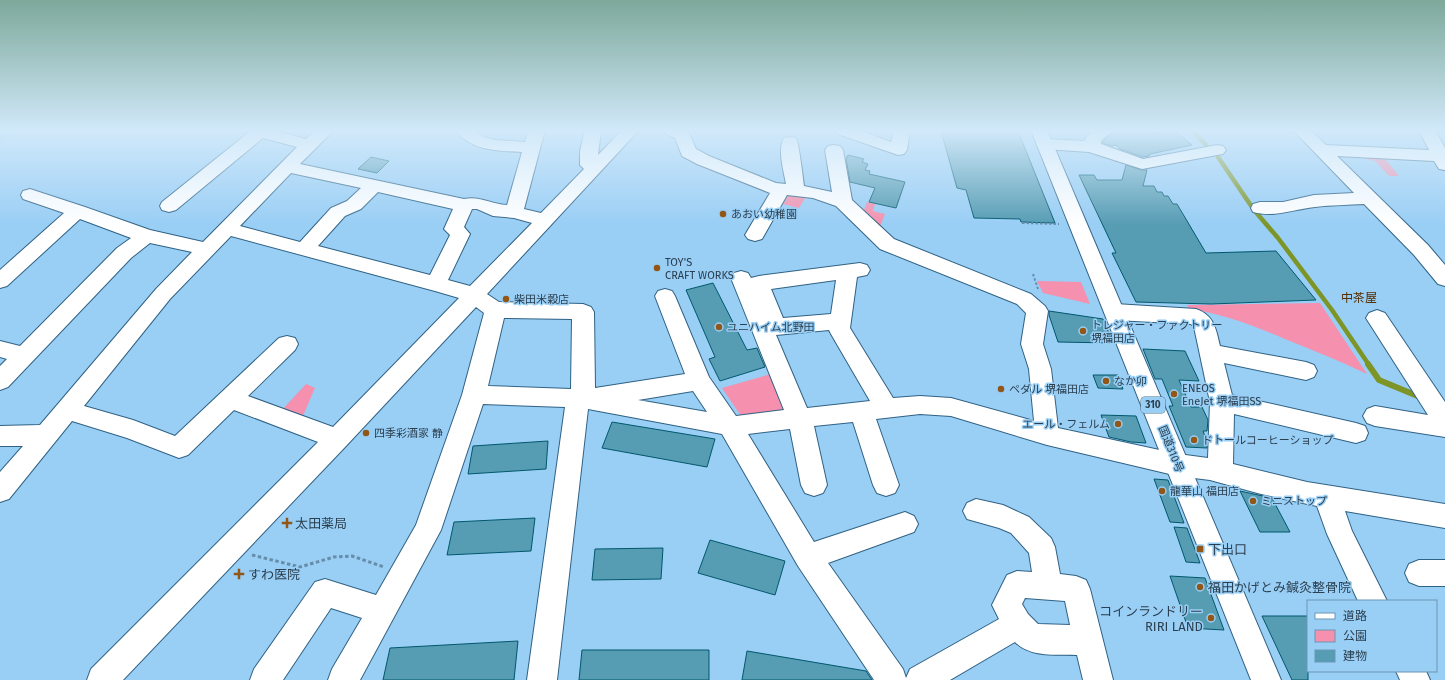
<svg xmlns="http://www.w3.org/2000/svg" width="1445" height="680" font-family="'Fira Sans','Noto Sans JP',sans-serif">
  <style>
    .built { fill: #8ac4f1 }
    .green { fill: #f590ae }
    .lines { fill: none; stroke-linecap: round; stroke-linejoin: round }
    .stream-far1 { stroke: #7d9526; stroke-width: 4.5 }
    .stream { stroke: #7d9526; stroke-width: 6 }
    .building { fill: #569cb3; stroke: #01586d }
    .minor-casing { stroke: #306284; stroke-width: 2 }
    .highway-casing { stroke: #306284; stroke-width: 2 }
    .path-far1 { stroke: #668da9; stroke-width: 2; stroke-dasharray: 2.5 2; stroke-linecap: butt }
    .path { stroke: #668da9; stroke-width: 3; stroke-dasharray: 3.5 2.5; stroke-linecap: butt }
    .minor { fill: #fff; fill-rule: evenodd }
    .highway { fill: #fff; fill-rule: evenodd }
    .poi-dot { fill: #925617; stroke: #99cef5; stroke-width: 1.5 }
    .labels { text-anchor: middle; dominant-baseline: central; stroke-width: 3; stroke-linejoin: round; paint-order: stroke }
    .shield { fill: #99cef5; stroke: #4b6a81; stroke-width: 1 }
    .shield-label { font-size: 10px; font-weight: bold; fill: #2a3f4f }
    .poi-label { font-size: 11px; fill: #2a3f4f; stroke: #99cef5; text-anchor: start }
    .street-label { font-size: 11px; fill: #2a3f4f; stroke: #99cef5 }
    .neighbourhood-label { font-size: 12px; fill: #562e00; stroke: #99cef5 }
    .near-poi-label { font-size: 13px; fill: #2a3f4f; stroke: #99cef5; text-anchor: start }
  </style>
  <rect width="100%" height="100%" fill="#99cef5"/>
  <!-- built -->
  <polygon class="built" points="0,130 20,130 0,144"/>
  <!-- green -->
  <g class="green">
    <polygon points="1362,155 1383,156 1399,176 1389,176 1375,161 1368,160"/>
    <polygon points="795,193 807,195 799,208 783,204 788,196"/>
    <polygon points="867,202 875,204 873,211 885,214 878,231 862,215"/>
    <polygon points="1037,281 1081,282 1090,304 1043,293"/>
    <path d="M1320 303 1367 374C1340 361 1312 350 1285 339 1254 326 1222 313 1188 309L1187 305Z"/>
    <polygon points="771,374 785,410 741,416 722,388"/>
    <polygon points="306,384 315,388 302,418 281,411"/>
  </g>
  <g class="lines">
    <!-- stream-far1 -->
    <g class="stream-far1">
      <polyline points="1192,130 1206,145"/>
      <polyline points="1218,157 1254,210 1278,238 1332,310 1369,365"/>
    </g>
    <!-- stream -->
    <polyline class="stream" points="1368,364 1379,380 1420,397"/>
  </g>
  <!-- building -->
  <g class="building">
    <polygon points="1114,130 1151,130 1153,133 1174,130 1192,145 1150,154 1149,156 1143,157 1120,149 1116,145 1112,146 1102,143"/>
    <polygon points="941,131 1018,131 1055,223 1021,222 1020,219 974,218 966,190 957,188"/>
    <polygon points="848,155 864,159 862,162 868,164 865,170 870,171 869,174 905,182 896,208 869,202 875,188 850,182 846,159"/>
    <polygon points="371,157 389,161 377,173 358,169"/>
    <polygon points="1126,165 1142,170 1147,170 1143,186 1154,186 1157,192 1162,192 1164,196 1168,196 1173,204 1177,204 1206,253 1276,251 1316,300 1211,304 1136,302 1112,253 1116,253 1079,175 1094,175 1097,180 1122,180"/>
    <polygon points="713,283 747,350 757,348 765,367 720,381 709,359 715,357 686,290"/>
    <polygon points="1049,311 1103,319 1113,343 1058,342 1049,315"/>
    <polygon points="1143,349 1185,351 1199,381 1179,380 1191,407 1202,407 1208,420 1207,431 1203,431 1207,441 1207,448 1186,447 1169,406 1173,406 1162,379 1155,379"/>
    <polygon points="1093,375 1118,375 1123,389 1098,388"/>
    <polygon points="1101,415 1136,416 1146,443 1131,442 1109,437"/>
    <polygon points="612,422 715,439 707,467 602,448"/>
    <polygon points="548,441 546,469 468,474 473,446"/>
    <polygon points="1154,479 1168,480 1184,523 1170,522"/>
    <polygon points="1240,491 1272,498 1290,532 1260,532"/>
    <polygon points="535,518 531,551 447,555 454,522"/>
    <polygon points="1174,527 1187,528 1200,563 1186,562"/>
    <polygon points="710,540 785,561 775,595 698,573"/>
    <polygon points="663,548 661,579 592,580 595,549"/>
    <polygon points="1170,576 1205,578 1224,630 1188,628"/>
    <polygon points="1262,616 1308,616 1308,680 1292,680"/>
    <polygon points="518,641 514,680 383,680 390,648"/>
    <polygon points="582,650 709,650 709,680 579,680"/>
    <polygon points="747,651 866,671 872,680 742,680"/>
  </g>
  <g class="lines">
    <!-- minor casing -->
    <g class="minor-casing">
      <g id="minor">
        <path d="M246 130H273L306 139 316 130H334L300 164 464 199C481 196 490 204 507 205L522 152C499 151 470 151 456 130H474L484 137 495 140 525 142 529 130H545L524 209 541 213 584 169 580 165V151L585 130H601L598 155 622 130H639L487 294 499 302 583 304 591 307 594 312 595 388 685 374 655 296 658 291 665 289 672 291 675 296 709 377 736 416 784 410 731 278 734 273 741 271 748 273 751 278 759 276 860 263 867 265 870 270 867 275 857 277 850 328 893 398 920 396 951 398 1034 421 1029 369 1021 344 1026 313 1017 304 880 249 836 206 813 198 787 195 762 239 755 241 748 239 745 235 770 193 697 164 682 156 675 138 666 134 664 130H685L690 135 696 149 709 156 776 183 786 184C784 172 777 149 784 138L790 137 796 138C799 143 803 178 804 186L832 192 825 150 828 146 834 145 840 146 843 150 852 200 894 239 1031 294 1045 306 1048 311 1043 344 1051 369 1058 428 1178 454 1208 458 1210 402 1194 327 1191 324 1115 320 1107 317 1104 312 1107 307 1115 304 1196 309C1214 315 1216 329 1220 346L1306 362 1314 365 1317 371 1314 377 1306 380 1224 363 1232 395 1356 423 1365 426 1368 433 1365 440 1356 443 1234 414 1233 464 1307 482 1445 504V528L1345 511 1352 531 1387 601H1358L1327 534 1317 506 1261 494 1210 480 1178 476 1047 445 951 416 920 414 876 419 899 485 895 493 886 496 877 493 873 485 853 422 814 426 827 485 823 493 814 496 805 493 801 485 790 429 748 434 814 542 905 512 914 516 918 524 914 532 828 563 903 669 906 678 910 669 999 619 992 605 1007 575 1017 571 1032 572 1029 553 1011 533 999 528 967 519 963 511 967 503 976 499 1003 505 1029 517 1051 538 1055 547 1060 574 1076 576 1086 580 1090 589 1113 680H1083L1077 655C1056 654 1031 658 1015 642L950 680H874L798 566 722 434 588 409 557 680H527L565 407 483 404 441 530 360 680H328L332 669 362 618 331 608 283 680H250L254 669 315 582 325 579 376 595 416 525 462 395 484 313 476 307 346 446 123 680H87L91 669 318 442 234 410 188 455 179 458 127 438 72 421 9 499 0 502V472L23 446H0V426L40 425 156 289 192 252 150 243 131 258 8 387 0 390V366L7 359 0 357V341L20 346 117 248 131 238 80 219 7 286 0 288V270L64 213 23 199 21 195 23 191 30 189 85 207 150 230 203 242 297 147 263 138 176 210 169 212 162 210 160 206 162 202 248 133ZM291 173 361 188 347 201 331 208 300 242 240 226ZM378 192 453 209 444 229 450 235 430 275 318 246 345 216 361 209ZM472 209H477L493 216 514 218 532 223 470 286 448 280 470 234 464 227ZM231 236 435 291 459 298 333 427 248 396 295 350 298 344 295 338 287 336 279 338 175 436 133 420 84 406 170 299ZM836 280 831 314 783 318 771 289ZM504 318 572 319 571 389 488 386ZM829 330 831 334 870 401 807 408 776 335ZM693 391 707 412 638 400ZM1025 598 1065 601 1070 625 1038 624 1028 614 1022 604Z"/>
        <polygon points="836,130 859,130 891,142 894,130 910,130 907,150 904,154 898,155 838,134"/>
        <path d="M1092 130H1113C1110 135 1105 136 1101 141V144L1143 159 1217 145 1223 146 1226 150 1223 154 1217 155 1142 169 1089 152 1045 149 1039 148 1036 144 1039 140 1045 139 1084 141Z"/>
        <path d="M1293 130H1310L1326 145 1429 150 1419 130H1435L1445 148V170L1439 169 1434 161 1337 156 1428 245 1445 265V286L1438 284 1414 255 1364 204C1348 205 1331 205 1315 207 1294 209 1275 218 1253 212L1251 208 1253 204 1260 202H1283L1314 195 1354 193Z"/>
        <polygon points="1377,310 1385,313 1445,402 1445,437 1375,426 1367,423 1363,416 1367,409 1375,406 1428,415 1366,318 1369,313"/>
        <polygon points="1419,560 1445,560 1445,586 1419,586 1409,582 1405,573 1409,564"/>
        <polygon points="1396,671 1426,671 1430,680 1400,680"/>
      </g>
    </g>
    <!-- highway casing -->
    <g class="highway-casing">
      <polygon id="highway" points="1031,130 1047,130 1281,680 1251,680"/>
    </g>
    <!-- path-far1 -->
    <g class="path-far1">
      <polyline points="1022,223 1059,224"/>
      <polyline points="1033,274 1038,289"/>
    </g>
    <!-- path -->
    <polyline class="path" points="252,555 300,567 334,557 352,556 384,567"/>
    <!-- minor -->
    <use href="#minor" class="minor"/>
    <!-- highway -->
    <use href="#highway" class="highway"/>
  </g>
  <!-- sky -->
  <linearGradient id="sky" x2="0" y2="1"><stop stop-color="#7da89a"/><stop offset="0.58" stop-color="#d1e9fa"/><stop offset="1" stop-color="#d1e9fa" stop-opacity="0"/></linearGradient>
  <rect width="1445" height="225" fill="url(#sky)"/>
  <!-- markers -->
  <g class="poi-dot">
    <circle cx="723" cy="214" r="4"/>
    <circle cx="657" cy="268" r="4"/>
    <circle cx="506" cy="299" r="4"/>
    <circle cx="719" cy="327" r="4"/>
    <circle cx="1083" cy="331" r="4"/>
    <circle cx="1106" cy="381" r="4"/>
    <circle cx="1001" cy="389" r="4"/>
    <circle cx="1174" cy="394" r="4"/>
    <circle cx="1118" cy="424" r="4"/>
    <circle cx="366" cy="433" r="4"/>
    <circle cx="1194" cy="440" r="4"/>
    <circle cx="1162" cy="491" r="4"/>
    <circle cx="1253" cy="501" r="4"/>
    <path d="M285 517h4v4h4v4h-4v4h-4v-4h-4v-4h4z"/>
    <rect x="1196" y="545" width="8" height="8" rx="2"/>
    <path d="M237 568h4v4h4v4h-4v4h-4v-4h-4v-4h4z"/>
    <circle cx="1200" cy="587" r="4"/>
    <circle cx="1211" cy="618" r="4"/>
  </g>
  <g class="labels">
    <!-- shield labels -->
    <rect class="shield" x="1141" y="397" width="24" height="16" rx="3"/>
    <g class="shield-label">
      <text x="1153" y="405">310</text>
    </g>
    <!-- poi labels -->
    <g class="poi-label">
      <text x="731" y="214">あおい幼稚園</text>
      <text x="665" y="262">TOY'S<tspan x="665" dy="13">CRAFT WORKS</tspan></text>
      <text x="514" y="299">柴田米穀店</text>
      <text x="1091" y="325">トレジャー・ファクトリー<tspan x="1091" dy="13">堺福田店</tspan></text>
      <text x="727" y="327">ユニハイム北野田</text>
      <text x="1114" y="381">なか卯</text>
      <text x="1182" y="388">ENEOS<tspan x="1182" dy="13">EneJet 堺福田SS</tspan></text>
      <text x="1009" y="389">ペダル 堺福田店</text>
      <text x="1110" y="424" text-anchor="end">エール・フェルム</text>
      <text x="374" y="433">四季彩酒家 静</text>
      <text x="1202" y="440">ドトールコーヒーショップ</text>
      <text x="1170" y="491">龍華山 福田店</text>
      <text x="1261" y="501">ミニストップ</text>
    </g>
    <!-- street labels -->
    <g class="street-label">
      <text transform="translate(1171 449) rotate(68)">国道310号</text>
    </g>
    <!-- neighbourhood labels -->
    <g class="neighbourhood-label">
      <text x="1359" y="298">中茶屋</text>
    </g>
    <!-- near-poi labels -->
    <g class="near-poi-label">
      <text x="295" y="523">太田薬局</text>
      <text x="1208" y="549">下出口</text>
      <text x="248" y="574">すわ医院</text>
      <text x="1208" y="587">福田かげとみ鍼灸整骨院</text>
      <text x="1203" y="611" text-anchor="end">コインランドリー<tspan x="1203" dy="15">RIRI LAND</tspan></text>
    </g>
  </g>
  <!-- legend -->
  <rect x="1307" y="600" width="130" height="72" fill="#99cef5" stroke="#6d95b3"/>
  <rect x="1315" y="613" width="20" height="6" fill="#ffffff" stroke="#6d95b3"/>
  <text x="1343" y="620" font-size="12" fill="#2a3f4f">道路</text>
  <rect x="1315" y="630" width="20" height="12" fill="#f590ae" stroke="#6d95b3"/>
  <text x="1343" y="640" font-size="12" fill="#2a3f4f">公園</text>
  <rect x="1315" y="650" width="20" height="12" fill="#569cb3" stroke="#6d95b3"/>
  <text x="1343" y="660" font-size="12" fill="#2a3f4f">建物</text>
</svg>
